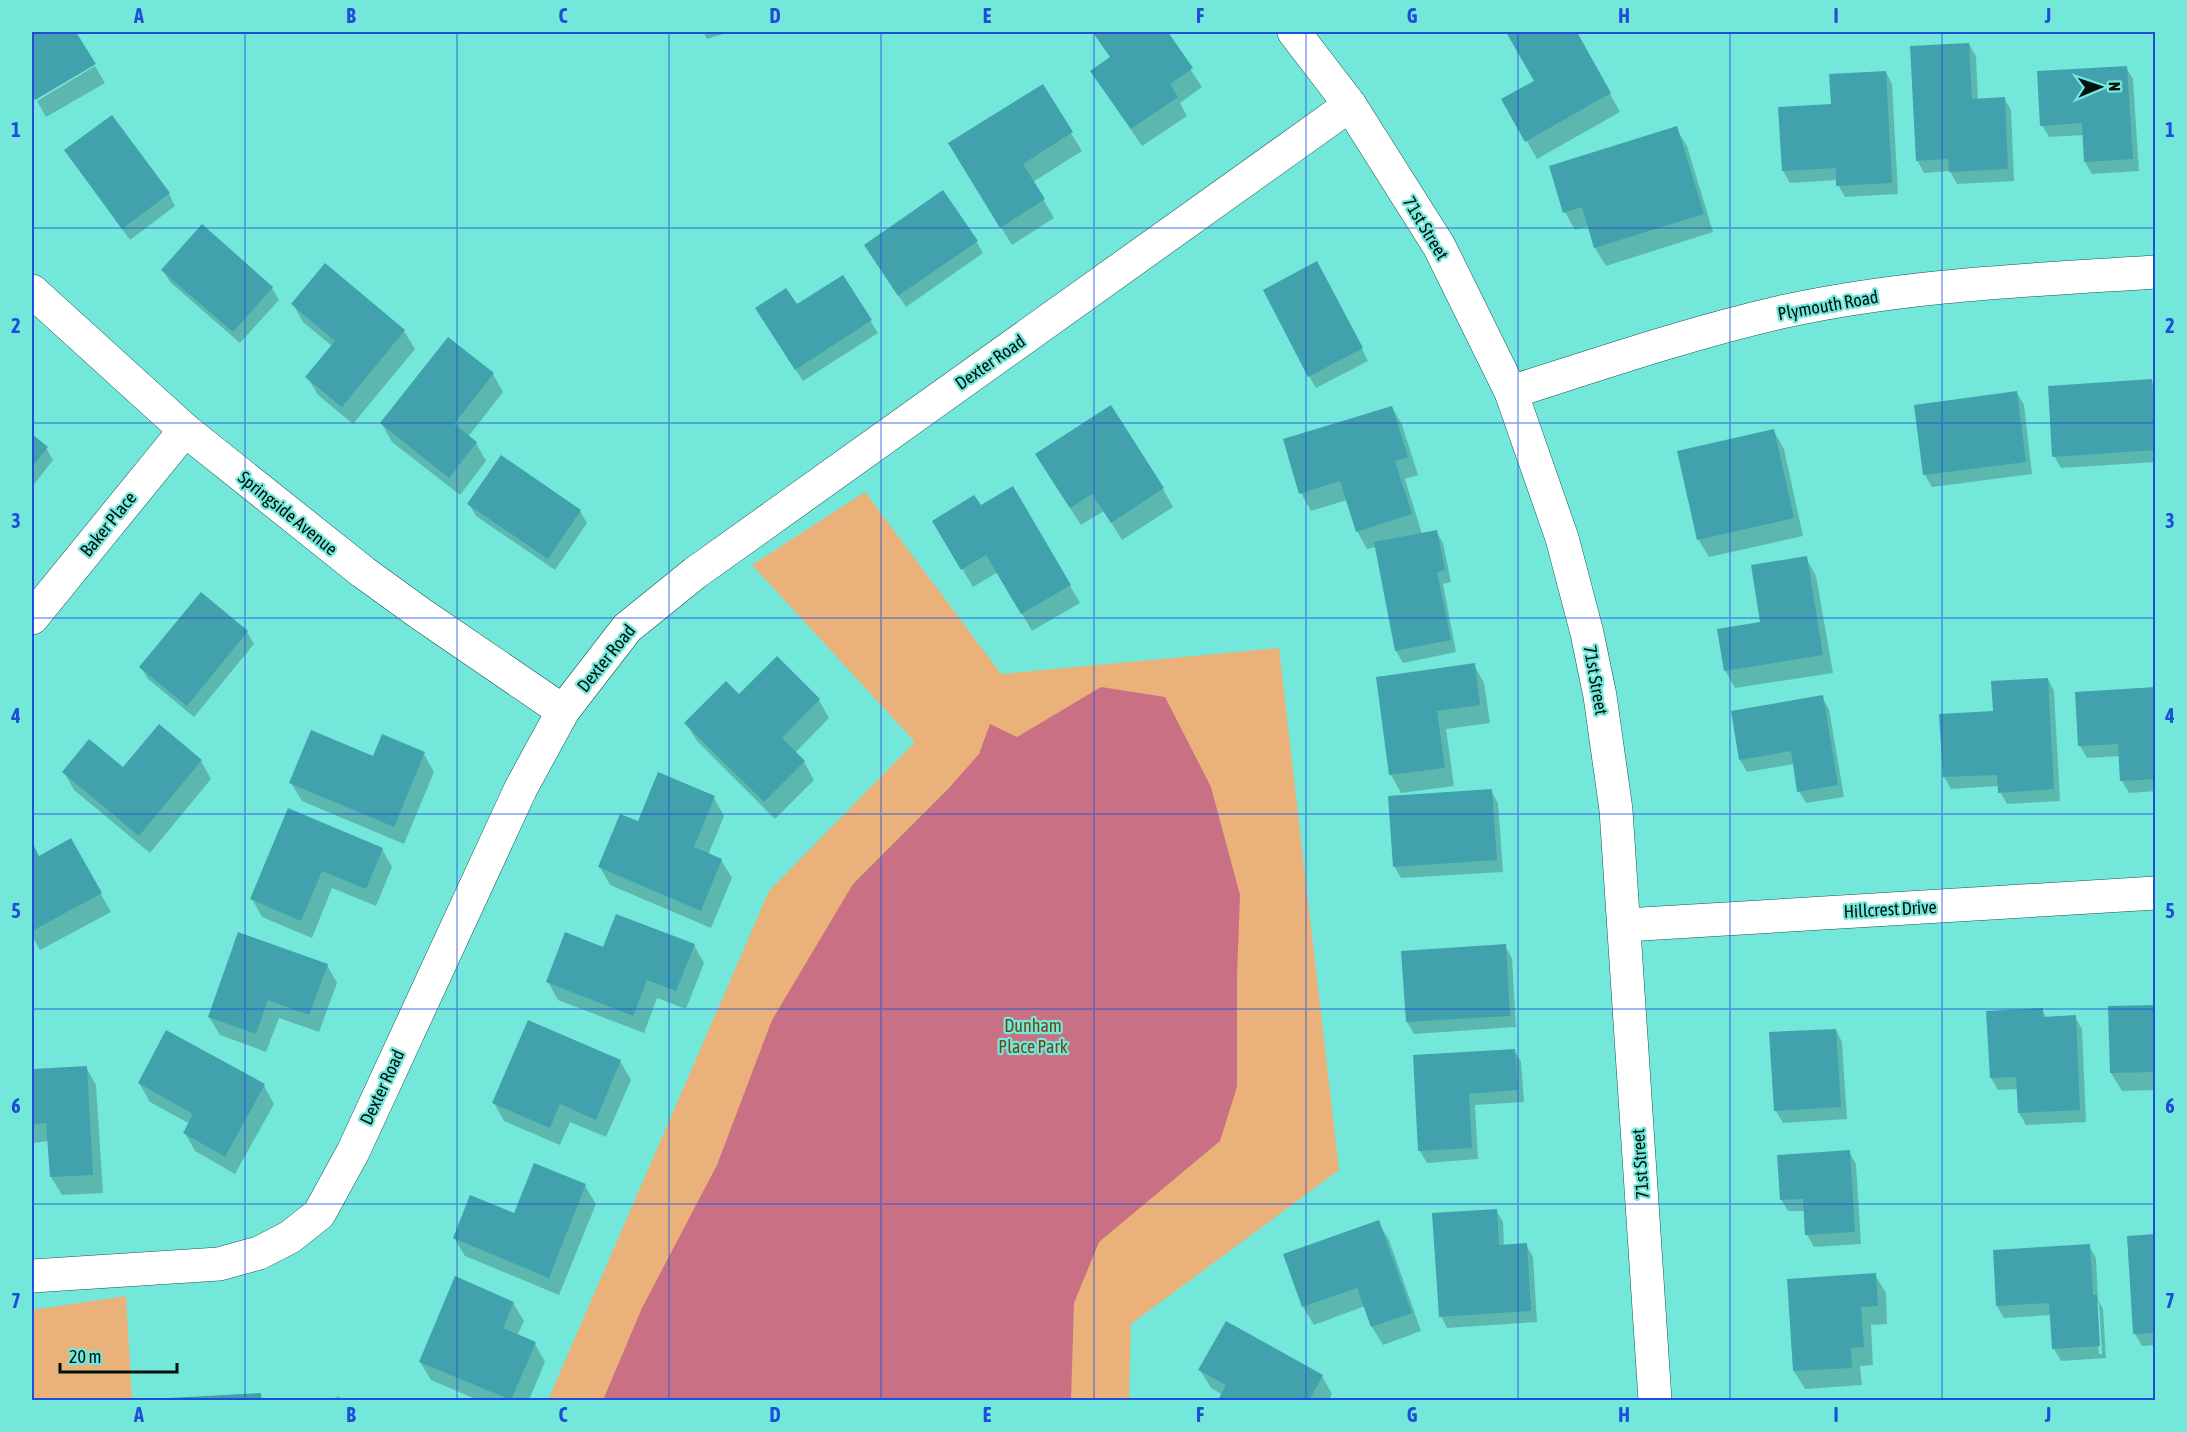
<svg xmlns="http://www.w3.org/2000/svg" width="2187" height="1432" font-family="'Asap Condensed',sans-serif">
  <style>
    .green { fill: #eab27a }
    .water { fill: #c97084 }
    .shadow { fill: #0003; fill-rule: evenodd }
    .building { fill: #41a2ad }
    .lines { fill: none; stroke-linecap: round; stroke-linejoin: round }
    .minor-casing { stroke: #165751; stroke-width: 34 }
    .minor { stroke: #fff; stroke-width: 33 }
    .grid { fill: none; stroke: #1d4ed8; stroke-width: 1.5; stroke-opacity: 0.55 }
    .labels { text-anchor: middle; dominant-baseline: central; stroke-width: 4.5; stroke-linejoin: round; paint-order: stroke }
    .street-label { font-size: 18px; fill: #00110e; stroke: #74e7db }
    .park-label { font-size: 18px; fill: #714613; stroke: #74e7db }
    .neatline { fill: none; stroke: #1d4ed8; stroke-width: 2 }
    .grid-label { font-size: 20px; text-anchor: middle; font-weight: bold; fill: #1d4ed8 }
  </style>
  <rect width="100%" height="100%" fill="#74e7db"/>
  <!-- green -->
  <g class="green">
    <polygon points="865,492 1001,674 1279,648 1339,1170 1131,1324 1129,1400 548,1400 769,891 915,742 752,565"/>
    <polygon points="126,1296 132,1400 32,1400 32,1310"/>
  </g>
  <!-- water -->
  <polygon class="water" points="1101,687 1165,697 1211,787 1240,895 1237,976 1237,1087 1220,1141 1099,1242 1074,1303 1071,1400 603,1400 642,1308 717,1165 772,1020 853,884 949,788 979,754 990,724 1017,737"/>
  <!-- shadow -->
  <g class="shadow">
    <polygon points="32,32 75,32 93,63 32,94"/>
    <polygon points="703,32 730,32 707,39"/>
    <polygon points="1092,32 1166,32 1202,87 1180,103 1187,116 1142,146 1103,89 1111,58"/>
    <polygon points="1508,32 1576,32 1620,112 1537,159 1504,100 1536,82"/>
    <polygon points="1969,44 1976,56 1978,100 2004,98 2011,110 2014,181 1957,184 1950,171 1924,173 1917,160"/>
    <polygon points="95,66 105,83 46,117 37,101"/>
    <polygon points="2126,67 2133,79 2139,171 2092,174 2085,162 2084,135 2049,137 2042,125"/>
    <polygon points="1886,72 1892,84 1898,194 1845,197 1838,185 1838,180 1790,183 1783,171 1832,106"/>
    <polygon points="1042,86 1082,151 1033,182 1054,218 1012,245 960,161"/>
    <polygon points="1676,128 1687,146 1713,232 1606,266 1595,248 1589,226 1575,230 1565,212"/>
    <polygon points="66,151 169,194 175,206 130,240"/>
    <polygon points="976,241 983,253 906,307 873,257"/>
    <polygon points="325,265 404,331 415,349 353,424 318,395 307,377 332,346 303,322 293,304"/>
    <polygon points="163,270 272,288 279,300 240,343 170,282"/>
    <polygon points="1324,275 1368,361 1316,388 1309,376"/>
    <polygon points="843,277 878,333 803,381 764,321 797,306"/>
    <polygon points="493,374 503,392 468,437 476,443 486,461 460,495 392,442 382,424"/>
    <polygon points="2151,381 2156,388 2156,462 2061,468 2054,456"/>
    <polygon points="2017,393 2024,405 2032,474 1932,487 1925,475 1916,406"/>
    <polygon points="1392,407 1402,425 1418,475 1405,479 1422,534 1436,531 1443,543 1451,582 1443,584 1456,652 1403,663 1396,651 1376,547 1367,549 1357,531 1347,500 1311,511 1301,493"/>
    <polygon points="1774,431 1784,449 1803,536 1709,557 1698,539"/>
    <polygon points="32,436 46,448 53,460 32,487"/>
    <polygon points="1047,473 1163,489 1173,507 1122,540 1104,511 1081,525"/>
    <polygon points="1013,488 1080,603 1032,631 998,572 973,587 934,521 980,508"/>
    <polygon points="469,504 580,511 587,523 555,570 476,516"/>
    <polygon points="1806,558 1816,576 1833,673 1735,688 1725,670 1762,623"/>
    <polygon points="201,594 247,632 254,644 194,717 148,679 141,667"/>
    <polygon points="1474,665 1484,683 1490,723 1446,729 1454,786 1401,793 1391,775 1377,678"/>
    <polygon points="2048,679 2054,691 2060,801 2007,804 2000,792 1999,786 1951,789 1944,777 1941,715 1994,712"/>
    <polygon points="2156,689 2156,791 2129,793 2122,781 2121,756 2087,758 2080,746"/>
    <polygon points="739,696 819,700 829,718 795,753 804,762 814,780 775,819 697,741 686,723"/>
    <polygon points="1822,697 1829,709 1844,797 1806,803 1799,791 1794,764 1747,772 1740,760"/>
    <polygon points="424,754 434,772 404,844 302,801 291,783 373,758"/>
    <polygon points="201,761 211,779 150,853 74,790 64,772 124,769"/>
    <polygon points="1491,791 1498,803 1503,872 1401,878 1394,866"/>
    <polygon points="714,798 724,816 708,855 721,860 732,878 711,928 610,885 600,867 639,823"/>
    <polygon points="289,810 382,849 392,867 376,906 332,888 312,938 262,917 252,899"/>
    <polygon points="70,840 111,912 40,950 32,936 32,843 39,857"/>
    <polygon points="694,945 704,963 686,1009 657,998 644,1033 558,1000 548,982 604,949"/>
    <polygon points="1505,946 1512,958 1516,1027 1414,1034 1407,1022"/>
    <polygon points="327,965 337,983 319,1032 279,1018 266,1052 220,1035 209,1017"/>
    <polygon points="2156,1006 2156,1090 2122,1091 2111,1073"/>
    <polygon points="2042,1010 2047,1018 2075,1017 2082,1029 2086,1122 2026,1125 2019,1113 2018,1089 1998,1090 1991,1078"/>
    <polygon points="1836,1030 1842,1042 1847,1119 1783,1123 1776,1111"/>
    <polygon points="1514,1050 1521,1062 1524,1102 1475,1105 1478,1159 1427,1163 1420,1151 1415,1056"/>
    <polygon points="620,1061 631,1080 606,1137 570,1122 560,1145 504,1121 494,1103"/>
    <polygon points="86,1067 96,1085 103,1193 62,1195 51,1177 49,1141 32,1143 32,1071"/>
    <polygon points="139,1083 264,1086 274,1104 235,1174 195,1151 185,1133 190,1124 150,1102"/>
    <polygon points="1849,1152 1856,1164 1861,1244 1814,1247 1807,1235 1805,1211 1788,1211 1781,1199"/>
    <polygon points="585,1186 596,1204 559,1295 465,1256 454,1238"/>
    <polygon points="1496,1210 1503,1222 1504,1246 1526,1245 1533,1257 1537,1322 1447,1328 1441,1316"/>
    <polygon points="1378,1222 1389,1240 1421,1331 1383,1345 1372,1327 1365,1306 1314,1325 1303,1307 1285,1255"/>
    <polygon points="2156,1236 2156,1345 2142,1346 2135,1334"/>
    <path d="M2089 1246 2096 1258 2098 1300 2103 1309 2106 1358 2061 1361 2054 1349 2052 1315 2004 1318 1997 1306ZM2096 1300 2099 1304 2102 1354H2099Z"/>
    <polygon points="1875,1275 1886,1293 1887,1324 1871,1325 1873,1365 1860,1366 1862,1385 1805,1389 1794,1371"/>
    <polygon points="513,1303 524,1321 517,1336 535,1344 545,1362 529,1400 478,1400 431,1380 420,1362"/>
    <polygon points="1200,1370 1322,1376 1332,1394 1329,1400 1220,1400 1223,1395 1211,1388"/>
    <polygon points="260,1394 263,1400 170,1400"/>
    <polygon points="339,1396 341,1400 331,1400"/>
  </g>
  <!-- building -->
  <g class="building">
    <polygon points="32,32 76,32 96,64 35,100 32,94"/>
    <polygon points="1093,32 1168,32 1193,68 1170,84 1178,97 1131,129 1090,71 1110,57"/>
    <polygon points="1506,32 1577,32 1611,93 1525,142 1501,99 1534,81"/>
    <polygon points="1969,43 1972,99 2005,97 2008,169 1949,172 1948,159 1916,161 1910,46"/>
    <polygon points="2127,66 2133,159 2084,162 2082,123 2040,126 2037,71"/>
    <polygon points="1886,71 1892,183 1836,186 1836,168 1782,171 1778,107 1831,104 1829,74"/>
    <polygon points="1043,84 1073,132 1023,164 1045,199 1000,228 948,143"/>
    <polygon points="112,115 170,193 122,229 64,150"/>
    <polygon points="1677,126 1704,214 1594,248 1582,207 1563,213 1549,166"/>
    <polygon points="943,190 978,241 898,296 864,245"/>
    <polygon points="202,224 273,287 233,332 161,270"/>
    <polygon points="1317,261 1363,348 1308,377 1263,290"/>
    <polygon points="325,263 405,330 342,407 305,377 335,341 291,304"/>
    <polygon points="843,275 872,320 795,370 755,308 786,288 797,304"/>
    <polygon points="448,337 494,373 454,424 477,442 449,478 380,423"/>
    <polygon points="2152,379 2156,450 2052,457 2048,386"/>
    <polygon points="2017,391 2026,462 1923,475 1914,405"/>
    <polygon points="1111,405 1164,488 1111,523 1092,494 1070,508 1035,454"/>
    <polygon points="1392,406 1408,457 1395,461 1412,514 1356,532 1340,481 1299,494 1283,439"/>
    <polygon points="1774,429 1794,518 1697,540 1677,451"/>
    <polygon points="32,434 48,447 32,467"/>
    <polygon points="501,455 581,510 548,559 467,504"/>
    <polygon points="1013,486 1071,585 1021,614 986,555 961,570 932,521 974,495 981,505"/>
    <polygon points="1437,530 1445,570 1437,572 1451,640 1395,651 1374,542"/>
    <polygon points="1807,556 1823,655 1724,671 1717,629 1760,622 1751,565"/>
    <polygon points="201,592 248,631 187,706 139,667"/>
    <polygon points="777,656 820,699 782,738 805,761 764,802 684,723 726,681 739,694"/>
    <polygon points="1475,663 1480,705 1437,711 1445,768 1389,775 1376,677"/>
    <polygon points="2048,678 2054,789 1998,793 1997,775 1943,777 1939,714 1993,711 1991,681"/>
    <polygon points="2156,687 2156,779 2120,781 2118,744 2078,746 2075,692"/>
    <polygon points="1823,695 1838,785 1797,792 1791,751 1739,760 1731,711"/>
    <polygon points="159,724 202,760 139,836 62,772 89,739 123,767"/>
    <polygon points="311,730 373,756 382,734 425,752 394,827 289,783"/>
    <polygon points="658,772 715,796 694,847 722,859 701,911 598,867 620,814 638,821"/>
    <polygon points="1492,789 1497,860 1393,867 1388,796"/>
    <polygon points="288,808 383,848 366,889 322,871 301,921 250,899"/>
    <polygon points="71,838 102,893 32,931 32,842 39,856"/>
    <polygon points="616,914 695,944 676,991 647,980 633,1016 546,982 565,932 603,947"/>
    <polygon points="238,932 328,964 309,1015 268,1000 256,1034 208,1017"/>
    <polygon points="1506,944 1510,1016 1406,1022 1401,951"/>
    <polygon points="2156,1005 2156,1072 2110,1073 2108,1006"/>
    <polygon points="2043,1008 2043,1017 2076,1015 2080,1110 2018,1113 2016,1077 1990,1078 1986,1011"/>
    <polygon points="528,1020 621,1060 596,1120 560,1104 550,1128 492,1103"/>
    <polygon points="1836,1029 1841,1107 1774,1111 1769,1032"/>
    <polygon points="166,1030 265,1084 225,1157 183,1133 193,1114 138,1083"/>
    <polygon points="1515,1049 1518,1090 1469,1094 1472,1148 1418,1151 1413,1055"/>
    <polygon points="87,1066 93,1175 50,1177 46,1123 32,1124 32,1069"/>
    <polygon points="1850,1150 1855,1232 1805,1235 1803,1199 1780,1200 1777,1155"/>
    <polygon points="534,1163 586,1184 549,1278 453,1238 470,1195 514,1213"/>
    <polygon points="1497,1209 1499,1245 1527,1243 1531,1311 1439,1317 1432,1213"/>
    <polygon points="1379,1220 1412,1313 1371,1327 1357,1288 1302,1307 1283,1254"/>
    <polygon points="2156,1234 2156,1333 2133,1334 2127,1236"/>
    <polygon points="2090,1244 2093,1295 2097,1295 2100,1346 2052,1349 2049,1303 1996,1306 1993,1250"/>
    <polygon points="1876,1273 1878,1306 1861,1307 1864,1347 1851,1348 1852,1368 1793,1371 1787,1279"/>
    <polygon points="455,1276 514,1302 503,1328 536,1342 511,1400 419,1362"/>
    <polygon points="1226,1321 1323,1375 1309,1400 1218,1400 1226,1385 1198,1370"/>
    <polygon points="261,1393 261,1400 169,1400 169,1398"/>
  </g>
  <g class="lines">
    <!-- minor casing -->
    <g class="minor-casing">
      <g id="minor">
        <polyline points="1294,32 1350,105 1439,246 1511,392 1562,538 1587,633 1600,696 1616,810 1655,1400"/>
        <polyline points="32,291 185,430 363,572 421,614 563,711"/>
        <path d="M1511 392C1599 364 1687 334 1777 313 1901 285 2029 280 2156 272"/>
        <polyline points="32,618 185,430"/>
        <polyline points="1625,925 2156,893"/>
        <polyline points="32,1276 219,1264 259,1253 290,1237 319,1214 353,1152 521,788 563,711 627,628 695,573 1350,105"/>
      </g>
    </g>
    <!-- minor -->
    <use href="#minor" class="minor"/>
  </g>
  <!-- grid -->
  <path class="grid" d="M245 32V1400M457 32V1400M669 32V1400M881 32V1400M1094 32V1400M1306 32V1400M1518 32V1400M1730 32V1400M1942 32V1400M32 228H2156M32 423H2156M32 618H2156M32 814H2156M32 1009H2156M32 1204H2156"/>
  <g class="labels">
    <!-- street labels -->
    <g class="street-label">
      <text transform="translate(1426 228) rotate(59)">71st Street</text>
      <text transform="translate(1828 305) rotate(-10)">Plymouth Road</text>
      <text transform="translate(990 362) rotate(-35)">Dexter Road</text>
      <text transform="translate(288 513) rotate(39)">Springside Avenue</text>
      <text transform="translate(108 524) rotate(-51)">Baker Place</text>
      <text transform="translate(606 658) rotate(-51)">Dexter Road</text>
      <text transform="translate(1596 680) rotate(80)">71st Street</text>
      <text transform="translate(1890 909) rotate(-3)">Hillcrest Drive</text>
      <text transform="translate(382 1087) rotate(-65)">Dexter Road</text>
      <text transform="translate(1640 1164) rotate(-94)">71st Street</text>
    </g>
    <!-- park labels -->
    <g class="park-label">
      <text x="1033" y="1025">Dunham<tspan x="1033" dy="21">Place Park</tspan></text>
    </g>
  </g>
  <!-- border -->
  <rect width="2187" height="1432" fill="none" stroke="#74e7db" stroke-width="66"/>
  <!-- north arrow -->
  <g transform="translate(2100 87) rotate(88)" stroke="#74e7db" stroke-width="4.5" paint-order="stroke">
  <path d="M0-4.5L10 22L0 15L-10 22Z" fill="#00110e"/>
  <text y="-9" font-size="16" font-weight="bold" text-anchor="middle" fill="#00110e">N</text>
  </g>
  <!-- scale -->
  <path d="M60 1363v9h117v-9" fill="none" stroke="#00110e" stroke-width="3"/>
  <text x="69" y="1363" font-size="18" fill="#00110e" stroke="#74e7db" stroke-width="4.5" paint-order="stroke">20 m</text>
  <rect x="33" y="33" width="2121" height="1366" class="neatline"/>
  <g class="grid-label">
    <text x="139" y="23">A</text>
    <text x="351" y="23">B</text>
    <text x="563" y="23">C</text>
    <text x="775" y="23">D</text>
    <text x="987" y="23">E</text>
    <text x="1200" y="23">F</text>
    <text x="1412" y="23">G</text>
    <text x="1624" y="23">H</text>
    <text x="1836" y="23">I</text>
    <text x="2048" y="23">J</text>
    <text x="16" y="137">1</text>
    <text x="2170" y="137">1</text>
    <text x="16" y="333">2</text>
    <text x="2170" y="333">2</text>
    <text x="16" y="528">3</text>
    <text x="2170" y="528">3</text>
    <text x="16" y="723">4</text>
    <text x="2170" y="723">4</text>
    <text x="16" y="918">5</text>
    <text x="2170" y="918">5</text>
    <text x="16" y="1113">6</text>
    <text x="2170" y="1113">6</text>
    <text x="16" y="1308">7</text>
    <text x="2170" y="1308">7</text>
    <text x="139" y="1422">A</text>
    <text x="351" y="1422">B</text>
    <text x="563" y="1422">C</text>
    <text x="775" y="1422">D</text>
    <text x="987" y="1422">E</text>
    <text x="1200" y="1422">F</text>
    <text x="1412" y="1422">G</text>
    <text x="1624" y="1422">H</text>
    <text x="1836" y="1422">I</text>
    <text x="2048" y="1422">J</text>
  </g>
</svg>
